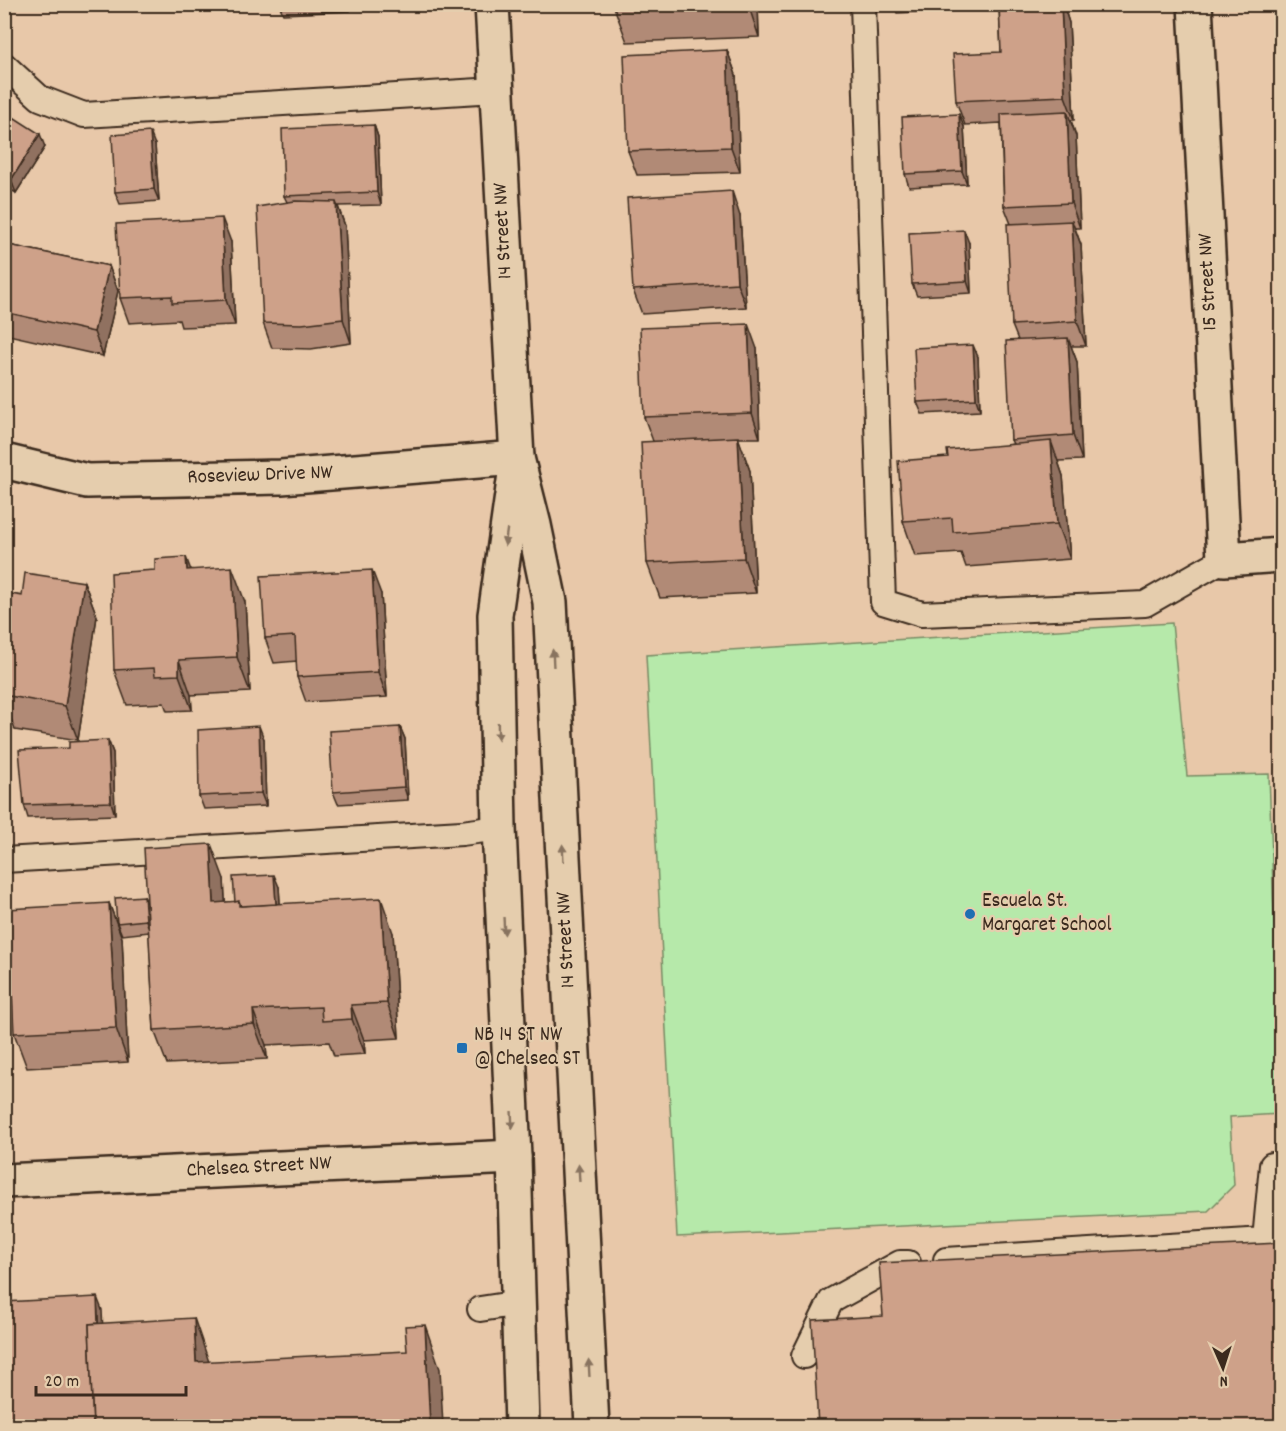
<svg xmlns="http://www.w3.org/2000/svg" width="1286" height="1431" font-family="Dekko,sans-serif">
  <style>
    .green { fill: #b6e9aa; stroke: #788a64; stroke-width: 1.5 }
    .lines { fill: none; stroke-linecap: round; stroke-linejoin: round }
    .lane-casing { stroke: #3b2a1e; stroke-width: 28 }
    .street-casing { stroke: #3b2a1e; stroke-width: 38 }
    .secondary-casing { stroke: #3b2a1e; stroke-width: 38 }
    .lane { stroke: #e5cdad; stroke-width: 24 }
    .street { stroke: #e5cdad; stroke-width: 33 }
    .secondary { stroke: #e5cdad; stroke-width: 33 }
    .wall { fill: #b18a76; stroke: #3b2a1e; stroke-width: 1.5 }
    .shaded-wall { fill: #907160; stroke: #3b2a1e; stroke-width: 1.5 }
    .building { fill: #cea189; stroke: #3b2a1e; stroke-width: 1.5 }
    .oneway { fill: #88735e }
    .poi-dot { fill: #1f6fb2; stroke: #e5cdad; stroke-width: 2 }
    .labels { text-anchor: middle; dominant-baseline: central; stroke-width: 4.5; stroke-linejoin: round; paint-order: stroke }
    .street-label { font-size: 21px; fill: #3b2a1e; stroke: #e5cdad }
    .poi-label { font-size: 21px; fill: #3b2a1e; stroke: #e5cdad; text-anchor: start }
  </style>
  <rect width="100%" height="100%" fill="#e8c8a9"/>
  <filter id="ink" filterUnits="userSpaceOnUse"><feTurbulence type="fractalNoise" baseFrequency=".0167" numOctaves="2"/><feDisplacementMap in="SourceGraphic" scale="12" xChannelSelector="R" yChannelSelector="G"/><feConvolveMatrix kernelMatrix="1 2 1 2 8 2 1 2 1" color-interpolation-filters="sRGB"/></filter>
  <g filter="url(#ink)">
    <!-- green -->
    <polygon class="green" points="1172,623 1187,776 1269,774 1281,1114 1230,1117 1234,1185 1208,1211 677,1237 646,655"/>
    <g class="lines">
      <!-- lane casing -->
      <g class="lane-casing">
        <g id="lane">
          <polyline points="863,4 883,602 922,614 1145,604 1224,559"/>
          <polyline points="4,65 40,98 84,115 496,90"/>
          <polyline points="4,860 462,833 499,828"/>
          <polyline points="946,1260 1265,1240 1272,1165 1282,1165"/>
          <polyline points="480,1309 519,1303"/>
          <polyline points="804,1356 831,1301 900,1263 908,1263"/>
        </g>
      </g>
      <!-- street casing -->
      <g class="street-casing">
        <g id="street">
          <polyline points="1195,4 1224,559 1282,555"/>
          <polyline points="4,461 87,481 281,477 517,458"/>
          <polyline points="4,1181 514,1157"/>
        </g>
      </g>
      <!-- secondary casing -->
      <g class="secondary-casing">
        <g id="secondary">
          <polyline points="492,4 517,458 534,525 550,602 592,1426"/>
          <polyline points="515,474 495,615 499,828 514,1157 522,1426"/>
        </g>
      </g>
      <!-- lane -->
      <use href="#lane" class="lane"/>
      <!-- street -->
      <use href="#street" class="street"/>
      <!-- secondary -->
      <use href="#secondary" class="secondary"/>
    </g>
    <!-- wall -->
    <g class="wall">
      <polygon points="279,4 350,4 350,11 283,14"/>
      <polygon points="614,4 758,4 759,37 627,42 614,7"/>
      <polygon points="781,4 831,4 831,9 784,10"/>
      <polygon points="894,4 937,4 937,11 897,13"/>
      <polygon points="996,4 1063,4 1069,23 1074,120 1071,120 1076,136 1080,228 1075,228 1081,245 1086,346 1071,346 1077,362 1082,460 1058,461 1063,476 1070,559 966,567 961,553 915,556 903,521 948,457 1013,444 1011,440 1018,340 1012,325 1011,224 1004,206 1001,123 965,125 956,101 1001,52 999,7 997,8"/>
      <polygon points="727,50 736,75 740,172 637,175 628,151"/>
      <polygon points="4,111 45,147 16,193 4,186"/>
      <polygon points="374,125 378,137 381,205 338,206 345,226 351,343 311,349 272,348 263,323 287,202 284,196"/>
      <polygon points="964,127 967,184 909,187 905,174"/>
      <polygon points="155,145 159,201 120,204 115,192"/>
      <polygon points="740,216 746,307 642,314 633,290"/>
      <polygon points="231,242 235,325 181,327 179,320 129,323 120,298"/>
      <polygon points="969,243 971,293 917,296 912,284"/>
      <polygon points="4,244 109,266 118,291 103,356 4,334"/>
      <polygon points="757,349 760,438 738,438 750,471 756,593 660,598 647,563 653,441 644,417"/>
      <polygon points="978,357 980,411 922,414 917,402"/>
      <polygon points="191,569 245,602 250,692 191,695 192,710 167,711 164,703 127,705 114,670 155,570"/>
      <polygon points="84,582 97,616 78,740 15,730 10,716 4,715 4,593 22,596"/>
      <polygon points="381,594 387,697 306,702 297,677 297,661 274,663 265,638"/>
      <polygon points="400,727 405,739 408,800 338,804 333,792"/>
      <polygon points="264,739 266,806 204,809 199,796"/>
      <polygon points="108,740 113,753 115,815 28,818 24,805 69,748"/>
      <polygon points="224,879 225,902 235,902 279,887 280,904 393,933 399,1038 364,1040 365,1054 334,1056 329,1042 266,1045 267,1059 167,1064 154,1030 149,932 122,935 117,923 144,896 148,906"/>
      <polygon points="109,903 122,938 128,1062 27,1068 14,1033"/>
    </g>
    <!-- shaded-wall -->
    <g class="shaded-wall">
      <polygon points="748,4 758,4 759,37"/>
      <polygon points="1061,4 1063,4 1069,23 1074,120 1065,96"/>
      <polygon points="727,50 736,75 740,172 731,147"/>
      <polygon points="1067,111 1076,136 1080,228 1071,203"/>
      <polygon points="959,114 964,127 967,184 962,171"/>
      <polygon points="374,125 378,137 381,205 377,192"/>
      <polygon points="150,132 155,145 159,201 154,189"/>
      <polygon points="40,134 45,147 16,193 11,180"/>
      <polygon points="732,191 740,216 746,307 737,283"/>
      <polygon points="336,202 345,226 351,343 343,319"/>
      <polygon points="222,218 231,242 235,325 226,300"/>
      <polygon points="1072,221 1081,245 1086,346 1077,321"/>
      <polygon points="964,230 969,243 971,293 967,281"/>
      <polygon points="109,266 118,291 103,356 94,332"/>
      <polygon points="748,324 757,349 760,438 752,413"/>
      <polygon points="1068,338 1077,362 1082,460 1073,435"/>
      <polygon points="973,345 978,357 980,411 976,399"/>
      <polygon points="738,437 750,471 756,593 744,558"/>
      <polygon points="1051,441 1063,476 1070,559 1057,524"/>
      <polygon points="186,557 199,592 187,570"/>
      <polygon points="232,567 245,602 250,692 237,657"/>
      <polygon points="372,570 381,594 387,697 378,672"/>
      <polygon points="84,582 97,616 78,740 65,706"/>
      <polygon points="179,660 191,695 192,710 179,675"/>
      <polygon points="259,726 264,739 266,806 261,793"/>
      <polygon points="400,727 405,739 408,800 404,787"/>
      <polygon points="108,740 113,753 115,815 111,802"/>
      <polygon points="211,844 224,879 227,937 214,903"/>
      <polygon points="274,875 279,887 282,933 277,920"/>
      <polygon points="144,896 148,908 150,932 146,920"/>
      <polygon points="381,898 393,933 399,1038 387,1003"/>
      <polygon points="109,903 122,938 128,1062 116,1028"/>
      <polygon points="351,1005 364,1040 365,1054 352,1019"/>
      <polygon points="253,1010 266,1045 267,1059 254,1024"/>
      <polygon points="4,1022 7,1064 4,1058"/>
      <polygon points="97,1297 102,1310 107,1426 103,1426"/>
      <polygon points="194,1318 209,1362 196,1362"/>
      <polygon points="425,1325 440,1369 443,1426 430,1426"/>
    </g>
    <!-- building -->
    <g class="building">
      <polygon points="614,4 683,4 614,7"/>
      <polygon points="999,4 1061,4 1065,96 956,101 953,54 1001,52"/>
      <polygon points="727,50 731,147 628,151 624,55"/>
      <polygon points="4,111 40,134 11,180 4,176"/>
      <polygon points="1067,111 1071,203 1004,206 1001,114"/>
      <polygon points="959,114 962,171 905,174 902,117"/>
      <polygon points="374,125 377,192 284,196 282,129"/>
      <polygon points="150,132 154,189 115,192 112,135"/>
      <polygon points="732,191 737,283 633,290 627,198"/>
      <polygon points="295,201 336,202 343,319 302,324 263,323 257,207"/>
      <polygon points="222,218 226,300 172,303 172,296 120,298 116,224"/>
      <polygon points="1072,221 1077,321 1012,325 1007,224"/>
      <polygon points="964,230 967,281 912,284 909,233"/>
      <polygon points="4,244 109,266 94,332 4,312"/>
      <polygon points="748,324 752,413 644,417 640,328"/>
      <polygon points="1068,338 1073,435 1011,440 1006,341"/>
      <polygon points="973,345 976,399 917,402 914,348"/>
      <polygon points="738,437 744,558 647,563 641,442"/>
      <polygon points="1051,441 1057,524 953,532 952,518 903,521 898,461 948,457 947,450"/>
      <polygon points="186,557 187,570 232,567 237,657 179,660 179,675 155,676 154,668 114,670 111,573 155,570 155,559"/>
      <polygon points="372,570 378,672 297,677 295,636 265,638 261,576"/>
      <polygon points="25,573 84,582 65,706 4,695 4,593 22,596"/>
      <polygon points="259,726 261,793 199,796 198,730"/>
      <polygon points="400,727 404,787 333,792 329,731"/>
      <polygon points="108,740 111,802 24,805 19,750 69,748 69,742"/>
      <polygon points="211,844 214,903 239,901 239,906 381,898 387,1003 351,1005 352,1019 322,1021 321,1007 253,1010 254,1024 154,1030 144,848"/>
      <polygon points="274,875 276,904 241,906 239,901 235,902 233,877"/>
      <polygon points="144,896 146,920 117,923 115,898"/>
      <polygon points="109,903 116,1028 14,1033 8,909"/>
      <polygon points="1281,1243 1281,1426 818,1426 812,1320 883,1316 879,1263"/>
      <polygon points="97,1297 98,1323 89,1324 93,1426 4,1426 4,1302"/>
      <polygon points="194,1318 196,1362 407,1351 405,1326 425,1325 430,1426 93,1426 89,1324"/>
    </g>
    <!-- one-way arrows -->
    <defs><path id="oneway-solid" d="M-6-.8H1V-3.2L6.5 0L1 3.2V.8H-6Z" transform="scale(1.5)"/></defs>
    <g class="oneway">
      <use href="#oneway-solid" transform="translate(506 537) rotate(98)"/>
      <use href="#oneway-solid" transform="translate(553 658) rotate(-93)"/>
      <use href="#oneway-solid" transform="translate(498 731) rotate(89)"/>
      <use href="#oneway-solid" transform="translate(563 853) rotate(-93)"/>
      <use href="#oneway-solid" transform="translate(504 926) rotate(87)"/>
      <use href="#oneway-solid" transform="translate(512 1120) rotate(87)"/>
      <use href="#oneway-solid" transform="translate(579 1173) rotate(-93)"/>
      <use href="#oneway-solid" transform="translate(589 1368) rotate(-93)"/>
    </g>
  </g>
  <!-- markers -->
  <g class="poi-dot">
    <circle cx="970" cy="914" r="6"/>
    <rect x="456" y="1042" width="12" height="12" rx="3"/>
  </g>
  <g class="labels">
    <!-- street labels -->
    <g class="street-label">
      <text transform="translate(504 231) rotate(-93)">14 Street NW</text>
      <text transform="translate(1209 282) rotate(-93)">15 Street NW</text>
      <text transform="translate(260 476) rotate(-2)">Roseview Drive NW</text>
      <text transform="translate(567 940) rotate(-93)">14 Street NW</text>
      <text transform="translate(259 1168) rotate(-3)">Chelsea Street NW</text>
    </g>
    <!-- poi labels -->
    <g class="poi-label">
      <text x="982" y="902">Escuela St.<tspan x="982" dy="24">Margaret School</tspan></text>
      <text x="474" y="1036">NB 14 ST NW<tspan x="474" dy="24">@ Chelsea ST</tspan></text>
    </g>
  </g>
  <!-- margin -->
  <rect width="1286" height="1431" fill="none" stroke="#e5cdad" stroke-width="24"/>
  <rect x="12" y="12" width="1262" height="1407" fill="none" stroke="#3b2a1e" stroke-width="2" filter="url(#ink)"/>
  <!-- north arrow -->
  <g transform="translate(1223 1368) rotate(177)" stroke="#e5cdad" stroke-width="4.5" paint-order="stroke">
  <path d="M0-4.5L10 22L0 15L-10 22Z" fill="#3b2a1e"/>
  <text y="-9" font-size="16" font-weight="bold" text-anchor="middle" fill="#3b2a1e">N</text>
  </g>
  <!-- scale -->
  <path d="M36 1386v9h150v-9" fill="none" stroke="#3b2a1e" stroke-width="3"/>
  <text x="45" y="1386" font-size="18" fill="#3b2a1e" stroke="#e5cdad" stroke-width="4.5" paint-order="stroke">20 m</text>
</svg>
